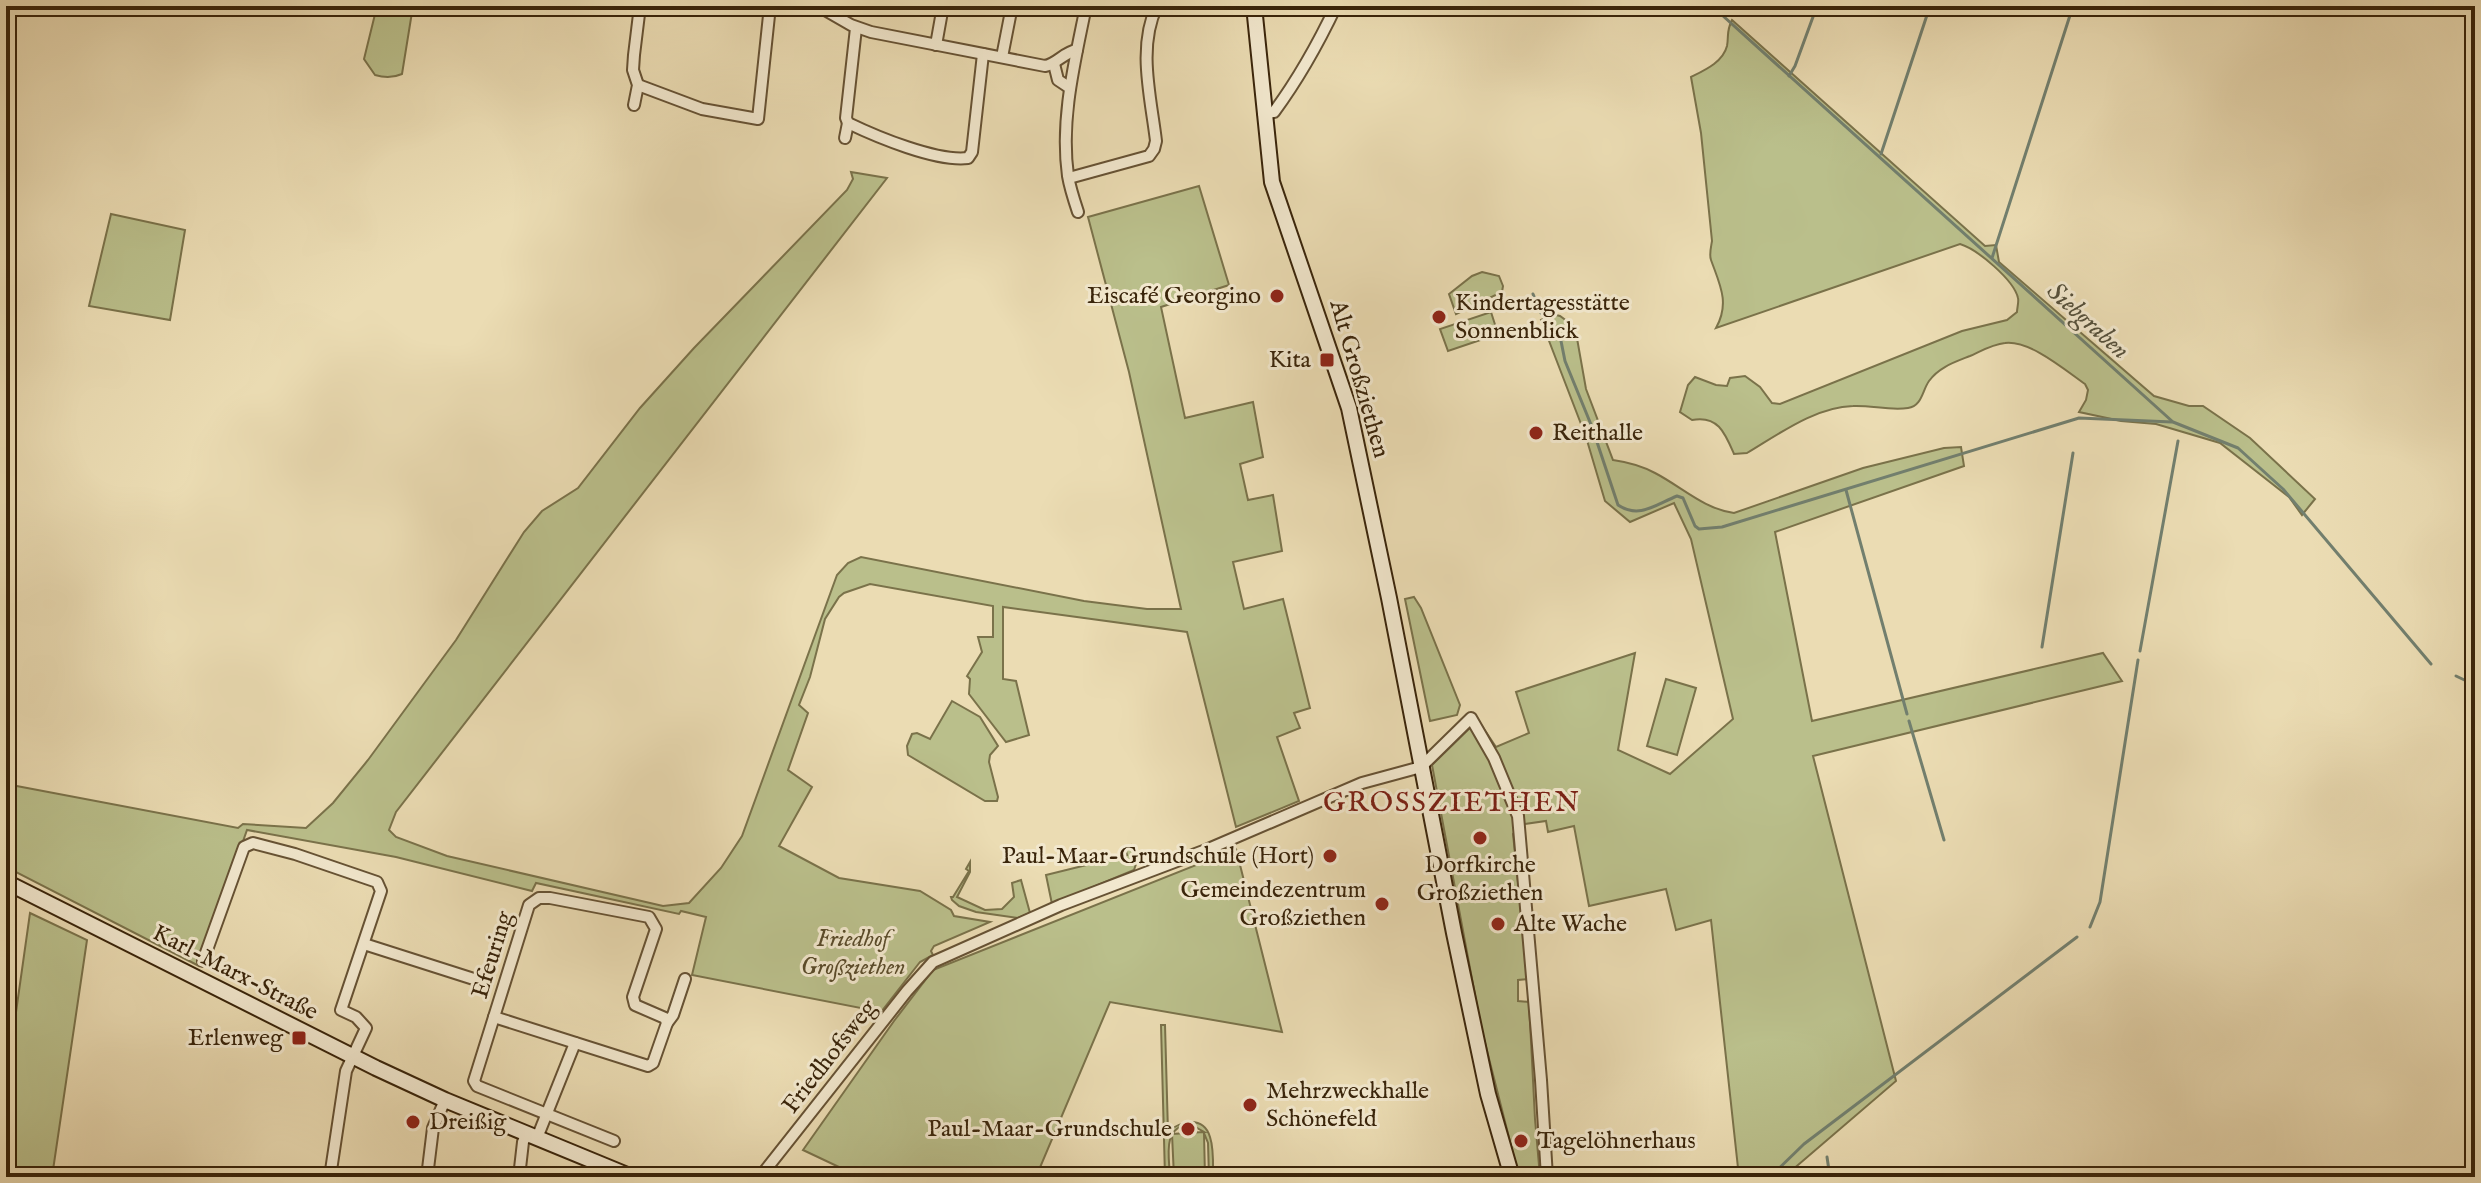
<svg xmlns="http://www.w3.org/2000/svg" width="2481" height="1183" font-family="'IM FELL English',serif">
  <style>
    .green { fill: #babf8b; stroke: #7a724a; stroke-width: 2 }
    .lines { fill: none; stroke-linecap: round; stroke-linejoin: round }
    .stream { stroke: #727f6e; stroke-width: 3 }
    .street-casing { stroke: #665234; stroke-width: 14 }
    .secondary-casing { stroke: #39240a; stroke-width: 18 }
    .street { stroke: #f2e8ce; stroke-width: 10 }
    .secondary { stroke: #f2e8ce; stroke-width: 14 }
    .poi-dot { fill: #8f2418; stroke: #f2e8ce; stroke-width: 3 }
    .labels { text-anchor: middle; dominant-baseline: central; stroke-width: 6; stroke-linejoin: round; paint-order: stroke }
    .poi-label { font-size: 24px; fill: #39240a; stroke: #f2e8ce; text-anchor: end }
    .street-label { font-size: 24px; fill: #39240a; stroke: #f2e8ce }
    .park-label { font-size: 24px; font-style: italic; fill: #594b2a; stroke: #f2e8ce }
    .water-label { font-size: 26px; font-style: italic; fill: #56513c; stroke: #f2e8ce }
    .quarter-label { font-size: 28px; letter-spacing: 2px; fill: #7a1f14; stroke: #f2e8ce }
  </style>
  <rect width="100%" height="100%" fill="#ebdcb3"/>
  <filter id="stains"><feTurbulence type="fractalNoise" baseFrequency=".0025" numOctaves="4"/><feColorMatrix values="0 0 0 0 .2 0 0 0 0 .09 0 0 0 0 .02 0 0 0 .5 -.17"/></filter>
  <radialGradient id="worn" r=".72"><stop offset=".6" stop-color="#630" stop-opacity="0"/><stop offset="1" stop-color="#630" stop-opacity=".3"/></radialGradient>
  <!-- green -->
  <g class="green">
    <path d="M377 6H413L402 74C393 78 385 78 375 75L364 59Z"/>
    <path d="M1732 20 1985 246 1996 245 1999 262 2154 396 2189 406H2203L2250 438 2315 499 2302 515 2289 497 2220 443 2156 424 2121 421 2079 412 2086 400 2088 390 2085 384C2065 370 2030 340 2005 343 1993 344 1981 351 1970 356 1955 362 1939 367 1929 381 1922 391 1922 406 1908 408 1890 411 1871 405 1853 406 1815 407 1779 434 1747 453L1734 454C1725 433 1718 415 1692 420L1680 412 1688 385 1695 377 1716 385 1727 386 1730 378 1745 376 1760 387 1772 403 1780 404 1962 331 2007 320 2017 312C2017 308 2019 302 2018 298 2014 280 1977 249 1960 244L1716 328C1730 303 1720 285 1711 260 1709 255 1711 247 1712 241L1701 133 1691 77C1705 70 1723 62 1727 46 1729 35 1726 32 1732 20Z"/>
    <polygon points="851,172 887,178 396,812 389,830 396,837 447,856 663,906 689,903 721,868 742,836 837,575 848,563 861,557 1084,601 1147,609 1181,609 1129,372 1088,217 1199,186 1229,285 1161,307 1185,418 1253,402 1263,457 1240,464 1248,500 1273,495 1282,551 1233,562 1244,609 1283,599 1310,708 1294,713 1300,728 1277,737 1299,801 1236,827 1187,632 1003,607 1003,679 1016,681 1029,735 1006,742 969,694 970,679 967,676 982,652 978,637 993,637 993,606 870,584 844,593 839,597 825,619 810,677 799,705 808,713 788,770 812,787 779,846 839,878 920,891 951,910 954,916 990,922 934,946 931,951 933,955 920,962 881,1012 692,975 706,917 681,911 679,914 536,883 532,891 396,857 247,830 199,966 6,867 6,784 238,828 243,824 306,828 333,803 368,760 456,640 524,532 542,511 578,488 640,408 694,348 847,190 853,179"/>
    <polygon points="111,214 185,230 170,320 89,306"/>
    <polygon points="1482,272 1499,276 1503,286 1502,292 1456,314 1449,294 1472,276"/>
    <polygon points="1491,312 1498,334 1448,351 1440,329"/>
    <path d="M1552 314 1560 316 1575 327 1586 389 1613 460C1627 462 1642 466 1655 473 1682 487 1704 509 1734 513L1863 468 1944 448 1961 447 1964 466 1775 532 1812 721 2103 653 2122 681 1813 756 1896 1081 1784 1177H1739L1711 920 1676 930 1666 889 1589 906 1574 826 1548 832 1546 821 1525 824 1513 834 1528 979 1518 980V1001L1529 1002 1535 1119 1540 1177H1519L1481 1027 1432 765 1478 720 1496 747 1529 733 1516 692 1635 653 1618 750 1670 774 1733 719 1691 539 1674 503 1630 522 1605 501 1586 437 1541 320Z"/>
    <polygon points="1414,597 1421,608 1460,705 1457,715 1430,721 1405,599"/>
    <polygon points="1666,679 1696,688 1677,755 1647,746"/>
    <polygon points="952,701 980,717 998,746 990,755 989,762 998,797 997,801 985,801 908,755 907,746 912,734 917,733 930,739"/>
    <polygon points="1131,845 1137,861 1134,870 1052,904 1046,875 1127,855 1125,847"/>
    <polygon points="1236,849 1282,1032 1110,1002 1036,1177 951,1177 944,1174 942,1177 860,1177 803,1150 894,1021 933,970"/>
    <polygon points="970,862 970,872 957,897 985,910 1002,909 1014,897 1012,883 1021,880 1030,913 1018,918 976,912 959,906 952,900 951,897 953,897 969,871 966,869"/>
    <polygon points="30,913 87,940 52,1177 6,1177 6,1083"/>
    <path d="M1161 1025H1165L1168 1132C1180 1121 1203 1115 1210 1137 1214 1149 1213 1165 1213 1177H1209L1208 1143 1204 1133 1205 1177H1174L1172 1134 1204 1132 1190 1124C1162 1127 1169 1156 1170 1177H1165Z"/>
  </g>
  <g class="lines">
    <!-- stream -->
    <g class="stream">
      <polyline points="1712,6 2173,422 2238,448 2283,489 2431,664"/>
      <polyline points="1789,76 1795,66 1817,6"/>
      <polyline points="1881,154 1930,6"/>
      <polyline points="1992,258 2073,6"/>
      <path d="M1533 294 1541 313 1560 336 1565 361 1592 427 1618 505C1639 519 1655 505 1677 496L1683 498 1695 526 1699 529 1722 527 2079 418 2172 422"/>
      <polyline points="1846,490 1907,714"/>
      <polyline points="2042,647 2073,453"/>
      <polyline points="2140,651 2178,441"/>
      <polyline points="2456,676 2475,685"/>
      <polyline points="1909,721 1944,840"/>
      <polyline points="2090,927 2100,902 2138,660"/>
      <polyline points="1827,1157 1830,1177"/>
      <polyline points="1770,1177 1804,1144 2077,937"/>
    </g>
    <!-- street casing -->
    <g class="street-casing">
      <g id="street">
        <path d="M818 6 851 25 871 32 1045 66C1057 64 1064 52 1077 50"/>
        <path d="M856 28 846 118 848 123C877 137 937 162 968 158L972 152 983 54"/>
        <polyline points="936,45 943,6"/>
        <polyline points="1002,57 1012,6"/>
        <polyline points="1054,64 1058,80 1070,88"/>
        <polyline points="638,85 702,109 758,119 770,6"/>
        <polyline points="634,105 638,85 633,70 634,55 640,6"/>
        <path d="M1263 113 1274 112C1299 78 1318 44 1336 6"/>
        <polyline points="845,138 848,123"/>
        <path d="M1069 178 1149 156 1154 149 1156 141C1151 98 1137 47 1157 6"/>
        <path d="M1078 212C1074 200 1070 188 1068 176 1060 119 1075 61 1086 6"/>
        <polygon points="539,898 550,898 649,917 656,929 633,997 635,1005 665,1018 667,1023 653,1063 648,1066 494,1017 529,905"/>
        <polyline points="364,944 480,981"/>
        <polyline points="203,961 244,847 253,843 295,854 377,882 381,891 341,1010 356,1017 366,1028 346,1071 330,1177"/>
        <polyline points="494,1017 474,1081 477,1086 614,1141"/>
        <polyline points="667,1023 673,1015 685,979"/>
        <polyline points="537,1138 575,1043"/>
        <polyline points="427,1177 433,1128 445,1100"/>
        <polyline points="519,1177 523,1142 527,1133"/>
        <polyline points="760,1177 907,991 933,962 1061,905 1206,850 1362,783 1421,767 1471,718 1494,758 1518,816 1541,1080 1547,1177"/>
      </g>
    </g>
    <!-- secondary casing -->
    <g class="secondary-casing">
      <g id="secondary">
        <polyline points="1254,6 1272,182 1349,408 1389,598 1454,933 1488,1094 1512,1177"/>
        <polyline points="6,882 376,1068 445,1100 632,1177"/>
      </g>
    </g>
    <!-- street -->
    <use href="#street" class="street"/>
    <!-- secondary -->
    <use href="#secondary" class="secondary"/>
  </g>
  <!-- markers -->
  <g class="poi-dot">
    <circle cx="1277" cy="296" r="8"/>
    <circle cx="1439" cy="317" r="8"/>
    <rect x="1319" y="352" width="16" height="16" rx="4"/>
    <circle cx="1536" cy="433" r="8"/>
    <circle cx="1480" cy="838" r="8"/>
    <circle cx="1330" cy="856" r="8"/>
    <circle cx="1382" cy="904" r="8"/>
    <circle cx="1498" cy="924" r="8"/>
    <rect x="291" y="1030" width="16" height="16" rx="4"/>
    <circle cx="1250" cy="1105" r="8"/>
    <circle cx="413" cy="1122" r="8"/>
    <circle cx="1188" cy="1129" r="8"/>
    <circle cx="1521" cy="1141" r="8"/>
  </g>
  <g class="labels">
    <!-- poi labels -->
    <g class="poi-label">
      <text x="1261" y="296">Eiscafé Georgino</text>
      <text x="1455" y="303" text-anchor="start">Kindertagesstätte<tspan x="1455" dy="28">Sonnenblick</tspan></text>
      <text x="1311" y="360">Kita</text>
      <text x="1552" y="433" text-anchor="start">Reithalle</text>
      <text x="1314" y="856">Paul-Maar-Grundschule (Hort)</text>
      <text x="1480" y="865" text-anchor="middle">Dorfkirche<tspan x="1480" dy="28">Großziethen</tspan></text>
      <text x="1366" y="890">Gemeindezentrum<tspan x="1366" dy="28">Großziethen</tspan></text>
      <text x="1514" y="924" text-anchor="start">Alte Wache</text>
      <text x="283" y="1038">Erlenweg</text>
      <text x="1266" y="1091" text-anchor="start">Mehrzweckhalle<tspan x="1266" dy="28">Schönefeld</tspan></text>
      <text x="429" y="1122" text-anchor="start">Dreißig</text>
      <text x="1172" y="1129">Paul-Maar-Grundschule</text>
      <text x="1537" y="1141" text-anchor="start">Tagelöhnerhaus</text>
    </g>
    <!-- street labels -->
    <g class="street-label">
      <text transform="translate(1359 379) rotate(74)">Alt Großziethen</text>
      <text transform="translate(493 955) rotate(-73)">Efeuring</text>
      <text transform="translate(235 973) rotate(27)">Karl-Marx-Straße</text>
      <text transform="translate(830 1057) rotate(-52)">Friedhofsweg</text>
    </g>
    <!-- park labels -->
    <g class="park-label">
      <text x="853" y="939">Friedhof<tspan x="853" dy="28">Großziethen</tspan></text>
    </g>
    <!-- water labels -->
    <g class="water-label">
      <text transform="translate(2088 321) rotate(42)">Siebgraben</text>
    </g>
    <!-- quarter labels -->
    <g class="quarter-label">
      <text x="1452" y="803">GROSSZIETHEN</text>
    </g>
  </g>
  <!-- margin -->
  <rect width="2481" height="1183" fill="none" stroke="#ebdcb3" stroke-width="32"/>
  <rect x="8" y="8" width="2465" height="1167" fill="none" stroke="#39240a" stroke-width="4"/>
  <rect x="16" y="16" width="2449" height="1151" fill="none" stroke="#39240a" stroke-width="2"/>
  <rect width="100%" height="100%" filter="url(#stains)"/>
  <rect width="100%" height="100%" fill="url(#worn)"/>
</svg>
